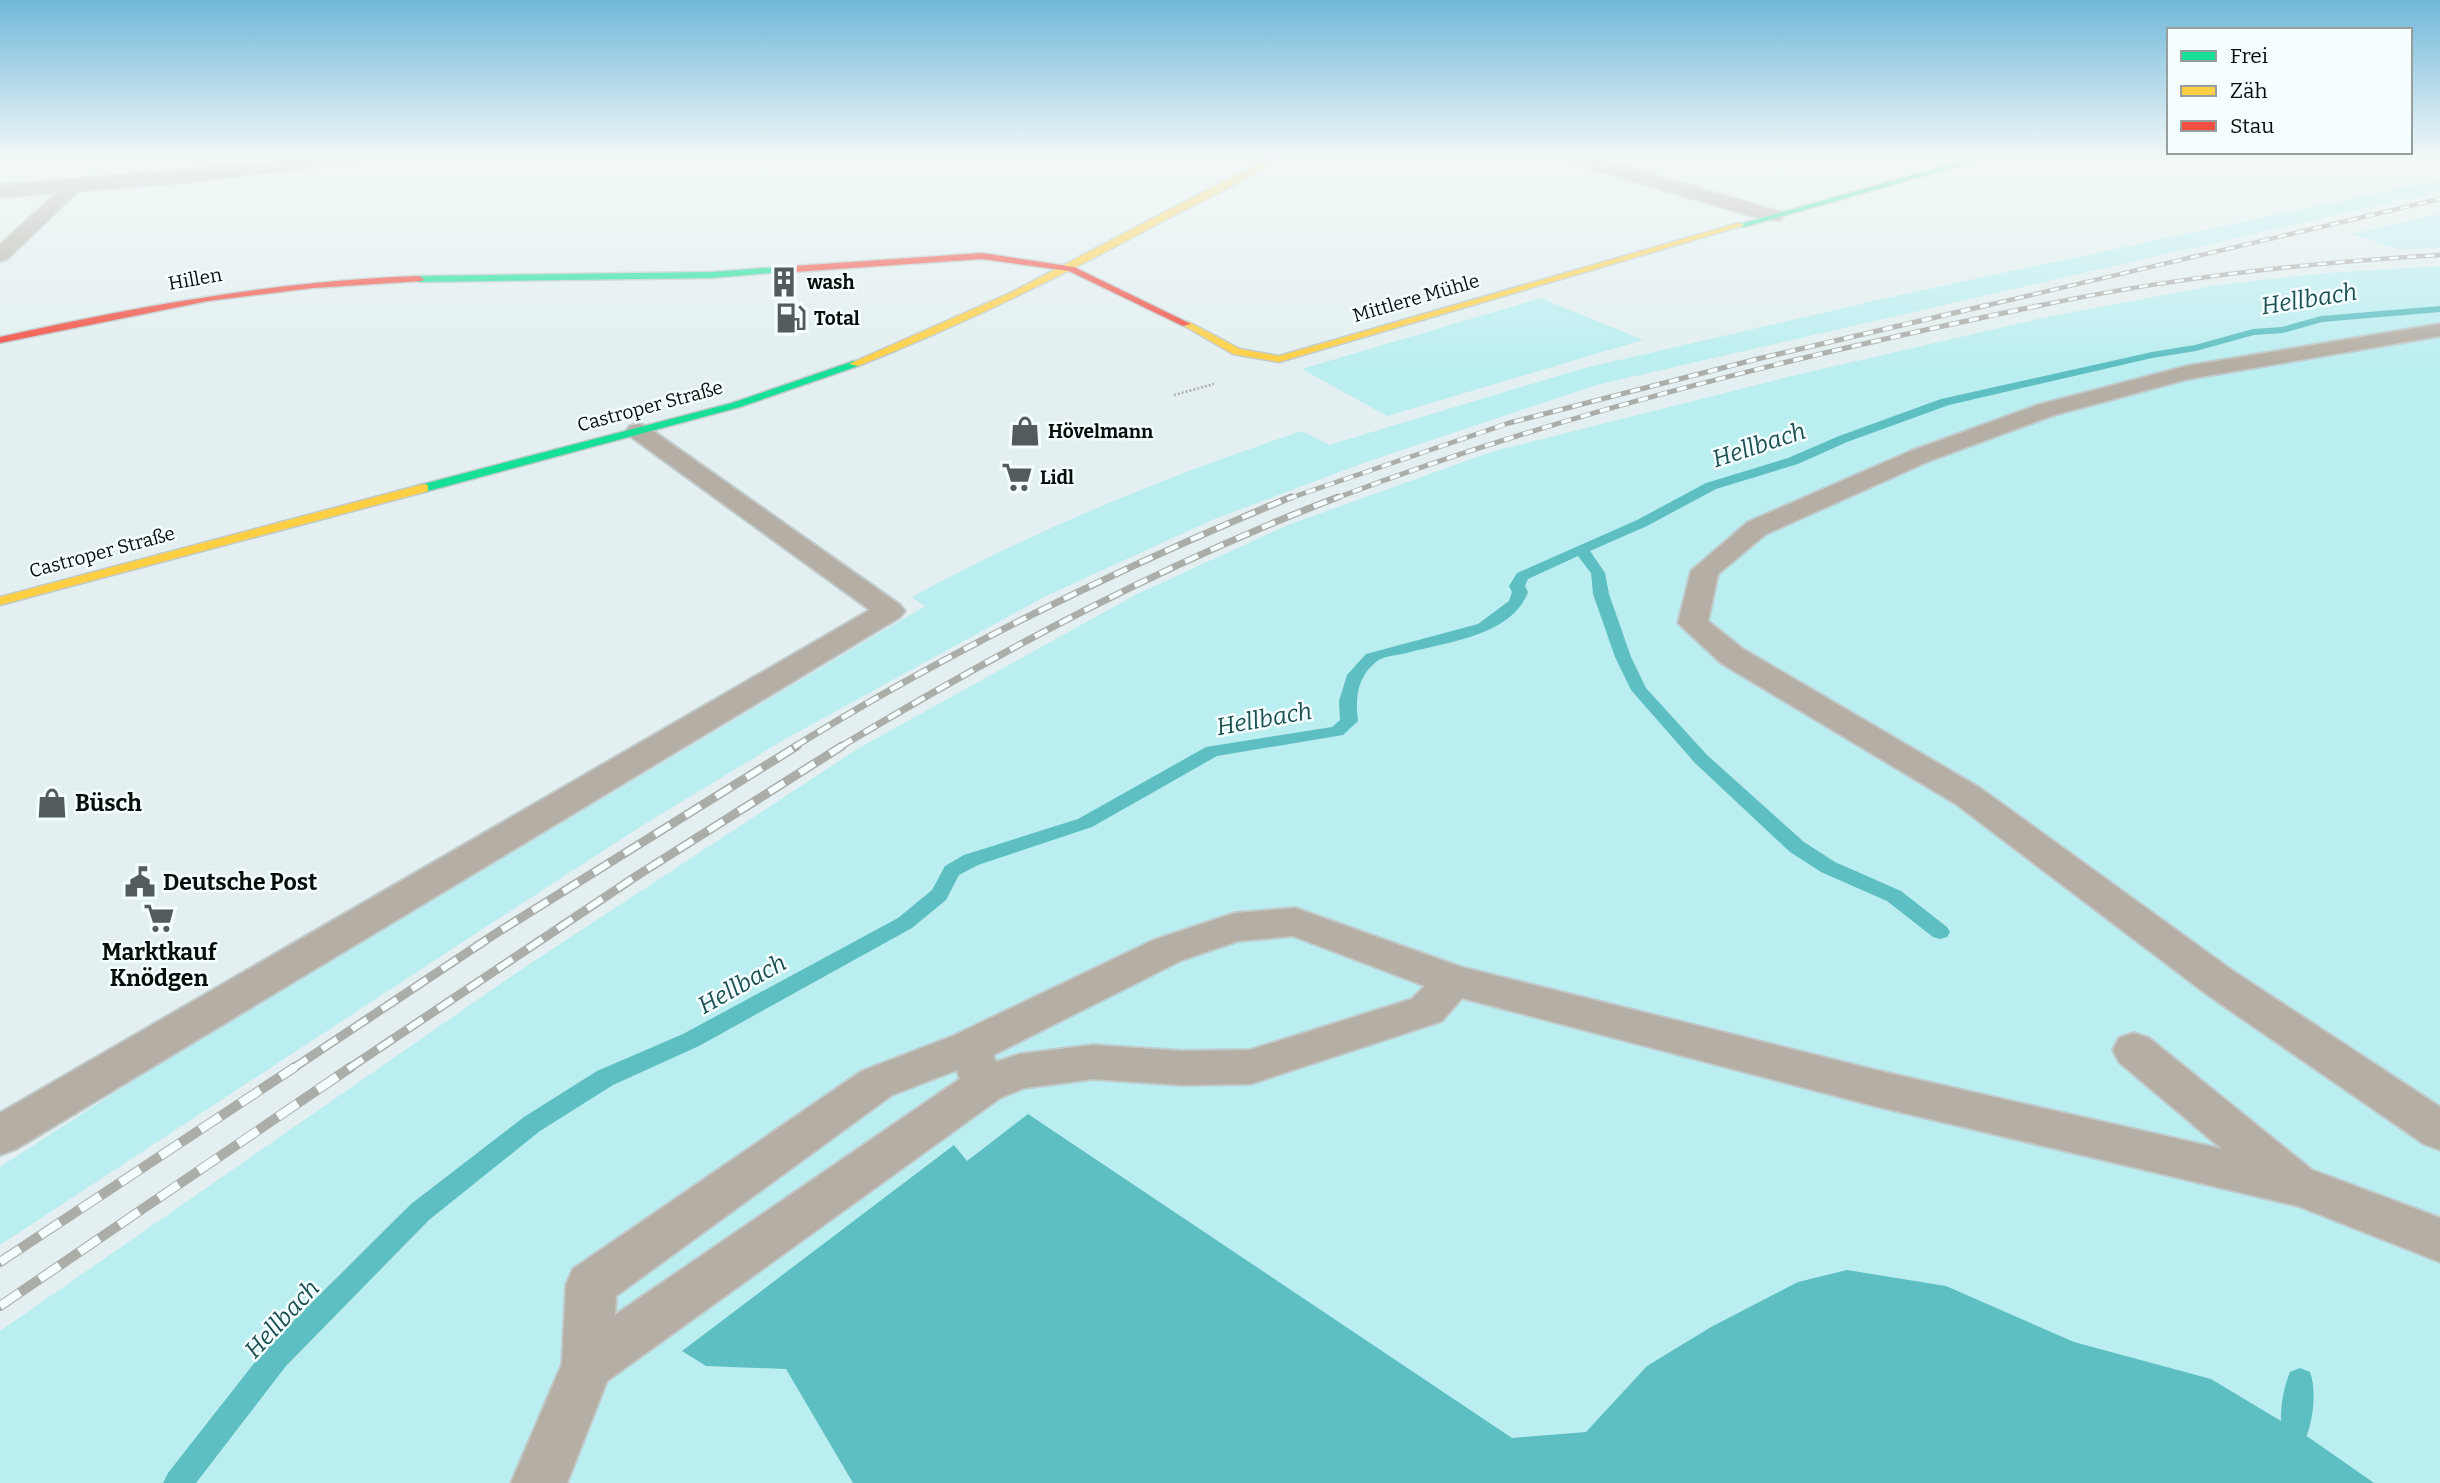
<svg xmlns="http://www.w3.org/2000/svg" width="2440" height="1483" font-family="Bitter,serif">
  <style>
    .green { fill: #bbeef0 }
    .water { fill: #5dbfc2 }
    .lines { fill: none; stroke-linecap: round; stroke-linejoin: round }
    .stream { fill: #5dbfc2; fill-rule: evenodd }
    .lane-casing { stroke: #c0cacb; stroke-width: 4 }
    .street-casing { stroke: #c0cacb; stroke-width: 4 }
    .fast-casing { stroke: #c0cacb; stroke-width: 3 }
    .slow-casing { stroke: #c0cacb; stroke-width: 3 }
    .jam-casing { stroke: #c0cacb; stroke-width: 3 }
    .path { stroke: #b1b0aa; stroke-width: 2.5; stroke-dasharray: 2 2; stroke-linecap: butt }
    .lane { fill: #b5aea4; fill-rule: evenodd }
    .street { fill: #b5aea4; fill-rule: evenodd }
    .fast { fill: #16e098; fill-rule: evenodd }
    .slow { fill: #ffcf43; fill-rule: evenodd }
    .jam { fill: #f24e42; fill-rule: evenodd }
    .rail-far4-casing { stroke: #abada9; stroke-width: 4.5 }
    .rail-far3-casing { stroke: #abada9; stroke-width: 5 }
    .rail-far2-casing { stroke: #abada9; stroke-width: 7 }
    .rail-far1-casing { stroke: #abada9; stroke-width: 9 }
    .rail-casing { stroke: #abada9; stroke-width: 10 }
    .rail-far4 { stroke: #f6ffff; stroke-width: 2.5; stroke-dasharray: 9; stroke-linecap: butt }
    .rail-far3 { stroke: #f6ffff; stroke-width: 3.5; stroke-dasharray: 10; stroke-linecap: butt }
    .rail-far2 { stroke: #f6ffff; stroke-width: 4.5; stroke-dasharray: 14; stroke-linecap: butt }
    .rail-far1 { stroke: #f6ffff; stroke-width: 6; stroke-dasharray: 18; stroke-linecap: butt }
    .rail { stroke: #f6ffff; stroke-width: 8; stroke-dasharray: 24; stroke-linecap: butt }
    .labels { text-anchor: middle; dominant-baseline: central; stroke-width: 5; stroke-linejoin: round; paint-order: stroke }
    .far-street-label { font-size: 19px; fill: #060d0d; stroke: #f6ffff }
    .far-poi-label { font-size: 19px; font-weight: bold; fill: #060d0d; stroke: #f6ffff; text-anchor: start }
    .poi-label { font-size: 23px; font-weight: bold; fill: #060d0d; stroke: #f6ffff; text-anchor: start }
    .water-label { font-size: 24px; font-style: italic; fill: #1b5052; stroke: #f6ffff }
  </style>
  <rect width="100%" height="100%" fill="#e3eff0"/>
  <!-- green -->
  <g class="green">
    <path d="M2440 180V191L1596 385 1358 465 1212 520 1046 596 787 738 643 825 481 930 0 1245V1167L168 1058 925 606 912 597C1037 529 1167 476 1302 431L1329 445 1581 369 1904 294Z"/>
    <polygon points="2440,214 2440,248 2397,249 2351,234"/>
    <polygon points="2440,266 2440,1483 0,1483 0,1331 519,971 859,748 1137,594 1288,525 1491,452 1792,376 2047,317 2217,285 2324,273"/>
    <polygon points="1541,298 1643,340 1387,416 1302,369"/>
  </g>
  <!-- water -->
  <polygon class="water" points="1028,1114 1512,1438 1586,1432 1647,1366 1711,1327 1798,1282 1847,1270 1946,1286 2074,1342 2211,1379 2311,1439 2374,1483 853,1483 786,1369 706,1366 682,1351 954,1145 967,1161"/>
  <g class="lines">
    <!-- stream -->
    <g class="stream">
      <path d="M2440 306V312L2322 322 2283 333 2254 335 2196 351 2152 358 1949 405 1847 442 1798 464 1716 489 1647 526 1590 551 1605 573 1609 594 1631 657 1646 688 1707 755 1804 842 1835 862 1901 891 1947 927 1950 932 1947 937 1940 939 1933 937 1887 901 1821 872 1790 852 1695 763 1631 690 1615 657 1593 594 1591 573 1578 556 1528 579 1525 586 1528 592C1512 636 1446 642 1407 653 1398 655 1383 656 1376 662 1357 677 1355 699 1358 721L1343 735 1217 756 1092 827 978 865 959 875 946 900 912 928 699 1046 613 1085 540 1131 429 1220 286 1366 196 1483H163L168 1473 266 1348 411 1204 524 1117 597 1071 683 1034 898 918 932 890 945 866 964 855 1078 819 1206 747 1332 727 1340 720 1339 701 1347 675 1366 654 1478 624 1509 601 1512 592 1509 586 1517 573 1637 520 1706 483 1788 458 1839 436 1941 399 2152 352 2195 345 2253 329 2282 327 2321 316Z"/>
      <path d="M2300 1368 2310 1372C2317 1390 2313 1422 2305 1440L2295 1444 2285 1440C2277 1422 2282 1391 2290 1372Z"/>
    </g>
    <!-- lane casing -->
    <g class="lane-casing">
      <g id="lane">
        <polygon points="75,180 83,185 81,188 7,259 0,261 0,245 69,182"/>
        <polygon points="2440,324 2440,336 2188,379 2054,415 1929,461 1766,534 1718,574 1708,621 1743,649 1980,788 2233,971 2440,1107 2440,1150 2424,1144 2205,993 1956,804 1721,663 1678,623 1691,571 1748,522 1911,451 2038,405 2187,366"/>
        <polygon points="638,424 646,426 900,605 905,611 900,617 16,1149 0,1155 0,1113 870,610 630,436 626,431 630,426"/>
        <path d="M1295 908 1461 967 1875 1070 2222 1149 2119 1062 2113 1050 2119 1038 2134 1033 2149 1038 2312 1170 2440 1218V1262L2298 1206 1875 1106 1462 998 1442 1021 1250 1084 1182 1085 1093 1079 1024 1088 1000 1098 607 1381 567 1483H511L562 1364 566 1285 573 1269 862 1071 953 1036 1154 940 1235 913ZM1293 936 1425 986 1412 999 1250 1050 1182 1051 1093 1045 1020 1054 996 1062 993 1055 1182 960 1238 941ZM957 1070 960 1079 615 1315 616 1296 892 1095Z"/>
      </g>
    </g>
    <!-- street casing -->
    <g class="street-casing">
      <g id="street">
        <polygon points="306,157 364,157 355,162 188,182 0,197 0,185 188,170"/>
        <polygon points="1563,157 1592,157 1780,212 1783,216 1780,220 1766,220 1566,161"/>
      </g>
    </g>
    <!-- fast casing -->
    <g class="fast-casing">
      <g id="fast">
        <polygon points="1977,157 1990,157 1744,227 1737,225"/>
        <polygon points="779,267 782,268 782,272 711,278 419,282 414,279 419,276 711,272"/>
        <polygon points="854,361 859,364 858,366 740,407 428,491 424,492 418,488 420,485 732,403"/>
      </g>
    </g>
    <!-- slow casing -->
    <g class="slow-casing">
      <g id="slow">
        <path d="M1270 157H1280C1249 180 1202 201 1167 219 1066 274 964 324 858 366L849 364 1012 292Z"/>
        <polygon points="1738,223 1745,225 1279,362 1233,354 1181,324 1189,322 1240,349 1279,356"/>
        <polygon points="424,484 428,485 428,491 0,605 0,597"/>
      </g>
    </g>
    <!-- jam casing -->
    <g class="jam-casing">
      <g id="jam">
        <polygon points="982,253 1074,267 1191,324 1183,326 1069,271 982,259 779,273 775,270 779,267"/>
        <path d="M419 276 424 279 422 281 313 288 208 301 0 343V337C139 306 277 281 419 276Z"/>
      </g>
    </g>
    <!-- path -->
    <polyline class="path" points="1174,395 1214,384"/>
    <!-- lane -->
    <use href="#lane" class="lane"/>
    <!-- street -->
    <use href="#street" class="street"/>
    <!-- fast -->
    <use href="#fast" class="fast"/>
    <!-- slow -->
    <use href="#slow" class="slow"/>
    <!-- jam -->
    <use href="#jam" class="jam"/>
    <!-- rail-far4 casing -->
    <g class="rail-far4-casing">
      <g id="rail-far4">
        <polyline points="1980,307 2440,199"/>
        <path d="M2033 307C2168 278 2303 263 2440 255"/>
      </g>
    </g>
    <!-- rail-far3 casing -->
    <g class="rail-far3-casing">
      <g id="rail-far3">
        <polyline points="1287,499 1509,423 1757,359 1988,305"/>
        <path d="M1334 499C1559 413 1806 354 2042 305"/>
      </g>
    </g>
    <!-- rail-far2 casing -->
    <g class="rail-far2-casing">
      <g id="rail-far2">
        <path d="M794 747C952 649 1119 568 1291 497"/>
        <path d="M840 747C1000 651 1163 564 1338 497"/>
      </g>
    </g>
    <!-- rail-far1 casing -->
    <g class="rail-far1-casing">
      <g id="rail-far1">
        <polyline points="292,1069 495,934 797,746"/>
        <polyline points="348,1069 638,875 842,746"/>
      </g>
    </g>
    <!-- rail casing -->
    <g class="rail-casing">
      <g id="rail">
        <polyline points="0,1262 295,1067"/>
        <polyline points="0,1306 351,1067"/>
      </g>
    </g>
    <!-- rail-far4 -->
    <use href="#rail-far4" class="rail-far4"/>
    <!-- rail-far3 -->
    <use href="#rail-far3" class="rail-far3"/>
    <!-- rail-far2 -->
    <use href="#rail-far2" class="rail-far2"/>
    <!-- rail-far1 -->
    <use href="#rail-far1" class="rail-far1"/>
    <!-- rail -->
    <use href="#rail" class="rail"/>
  </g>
  <!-- sky -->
  <linearGradient id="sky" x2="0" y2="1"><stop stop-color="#70b8d9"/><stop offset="0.43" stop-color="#f2f8f8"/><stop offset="1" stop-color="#f2f8f8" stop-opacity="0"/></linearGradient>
  <rect width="2440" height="365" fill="url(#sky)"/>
  <!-- icons -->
  <defs>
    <g id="building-bare" transform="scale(2.415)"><path d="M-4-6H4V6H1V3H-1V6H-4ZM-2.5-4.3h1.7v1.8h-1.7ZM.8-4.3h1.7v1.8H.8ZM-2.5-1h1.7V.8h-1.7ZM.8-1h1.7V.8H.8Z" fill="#535c5c" stroke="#f6ffff" stroke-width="2.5" paint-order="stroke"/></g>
    <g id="fuel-bare" transform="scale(2.415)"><path d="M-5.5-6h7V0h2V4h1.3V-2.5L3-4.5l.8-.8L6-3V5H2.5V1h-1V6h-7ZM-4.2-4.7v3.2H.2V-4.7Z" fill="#535c5c" stroke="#f6ffff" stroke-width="2.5" paint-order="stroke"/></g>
    <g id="shop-bare" transform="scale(2.415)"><path d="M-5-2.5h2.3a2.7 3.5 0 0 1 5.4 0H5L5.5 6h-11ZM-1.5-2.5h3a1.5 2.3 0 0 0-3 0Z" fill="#535c5c" stroke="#f6ffff" stroke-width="2.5" paint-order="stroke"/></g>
    <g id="supermarket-bare" transform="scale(2.415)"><path d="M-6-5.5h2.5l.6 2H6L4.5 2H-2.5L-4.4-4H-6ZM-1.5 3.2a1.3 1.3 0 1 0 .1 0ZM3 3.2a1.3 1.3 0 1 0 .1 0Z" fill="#535c5c" stroke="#f6ffff" stroke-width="2.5" paint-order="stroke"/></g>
    <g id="civic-bare" transform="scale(2.415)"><path d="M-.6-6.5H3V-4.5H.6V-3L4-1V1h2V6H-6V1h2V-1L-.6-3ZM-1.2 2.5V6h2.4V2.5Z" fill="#535c5c" stroke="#f6ffff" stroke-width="2.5" paint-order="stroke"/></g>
  </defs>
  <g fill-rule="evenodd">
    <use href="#building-bare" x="784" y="282"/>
    <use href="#fuel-bare" x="791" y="318"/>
    <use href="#shop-bare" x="1025" y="431"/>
    <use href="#supermarket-bare" x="1017" y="477"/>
    <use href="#shop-bare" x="52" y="803"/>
    <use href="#civic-bare" x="140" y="882"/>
    <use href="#supermarket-bare" x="159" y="918"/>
  </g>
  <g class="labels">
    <!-- far-street labels -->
    <g class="far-street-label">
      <text transform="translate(195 279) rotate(-10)">Hillen</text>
      <text transform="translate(1416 298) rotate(-16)">Mittlere Mühle</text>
      <text transform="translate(650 406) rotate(-15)">Castroper Straße</text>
      <text transform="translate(102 552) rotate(-15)">Castroper Straße</text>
    </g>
    <!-- far-poi labels -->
    <g class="far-poi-label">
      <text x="807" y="282">wash</text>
      <text x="814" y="318">Total</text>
      <text x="1048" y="431">Hövelmann</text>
      <text x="1040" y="477">Lidl</text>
    </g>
    <!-- poi labels -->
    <g class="poi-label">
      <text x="75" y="803">Büsch</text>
      <text x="163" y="882">Deutsche Post</text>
      <text x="159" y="952" text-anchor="middle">Marktkauf<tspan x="159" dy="26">Knödgen</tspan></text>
    </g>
    <!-- water labels -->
    <g class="water-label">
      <text transform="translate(2309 299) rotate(-9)">Hellbach</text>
      <text transform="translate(1759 445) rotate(-18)">Hellbach</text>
      <text transform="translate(1264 719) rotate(-10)">Hellbach</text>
      <text transform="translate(742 984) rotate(-29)">Hellbach</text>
      <text transform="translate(282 1319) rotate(-47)">Hellbach</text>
    </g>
  </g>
  <!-- legend -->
  <rect x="2167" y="28" width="245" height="126" fill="#f6ffff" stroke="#969e9e" stroke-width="2"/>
  <rect x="2181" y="51" width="35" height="10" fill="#16e098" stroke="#969e9e" stroke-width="2"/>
  <text x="2230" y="63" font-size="21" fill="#060d0d">Frei</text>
  <rect x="2181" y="86" width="35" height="10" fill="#ffcf43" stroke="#969e9e" stroke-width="2"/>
  <text x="2230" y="98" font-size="21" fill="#060d0d">Zäh</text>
  <rect x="2181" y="121" width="35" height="10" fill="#f24e42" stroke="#969e9e" stroke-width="2"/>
  <text x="2230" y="133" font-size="21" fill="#060d0d">Stau</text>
</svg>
